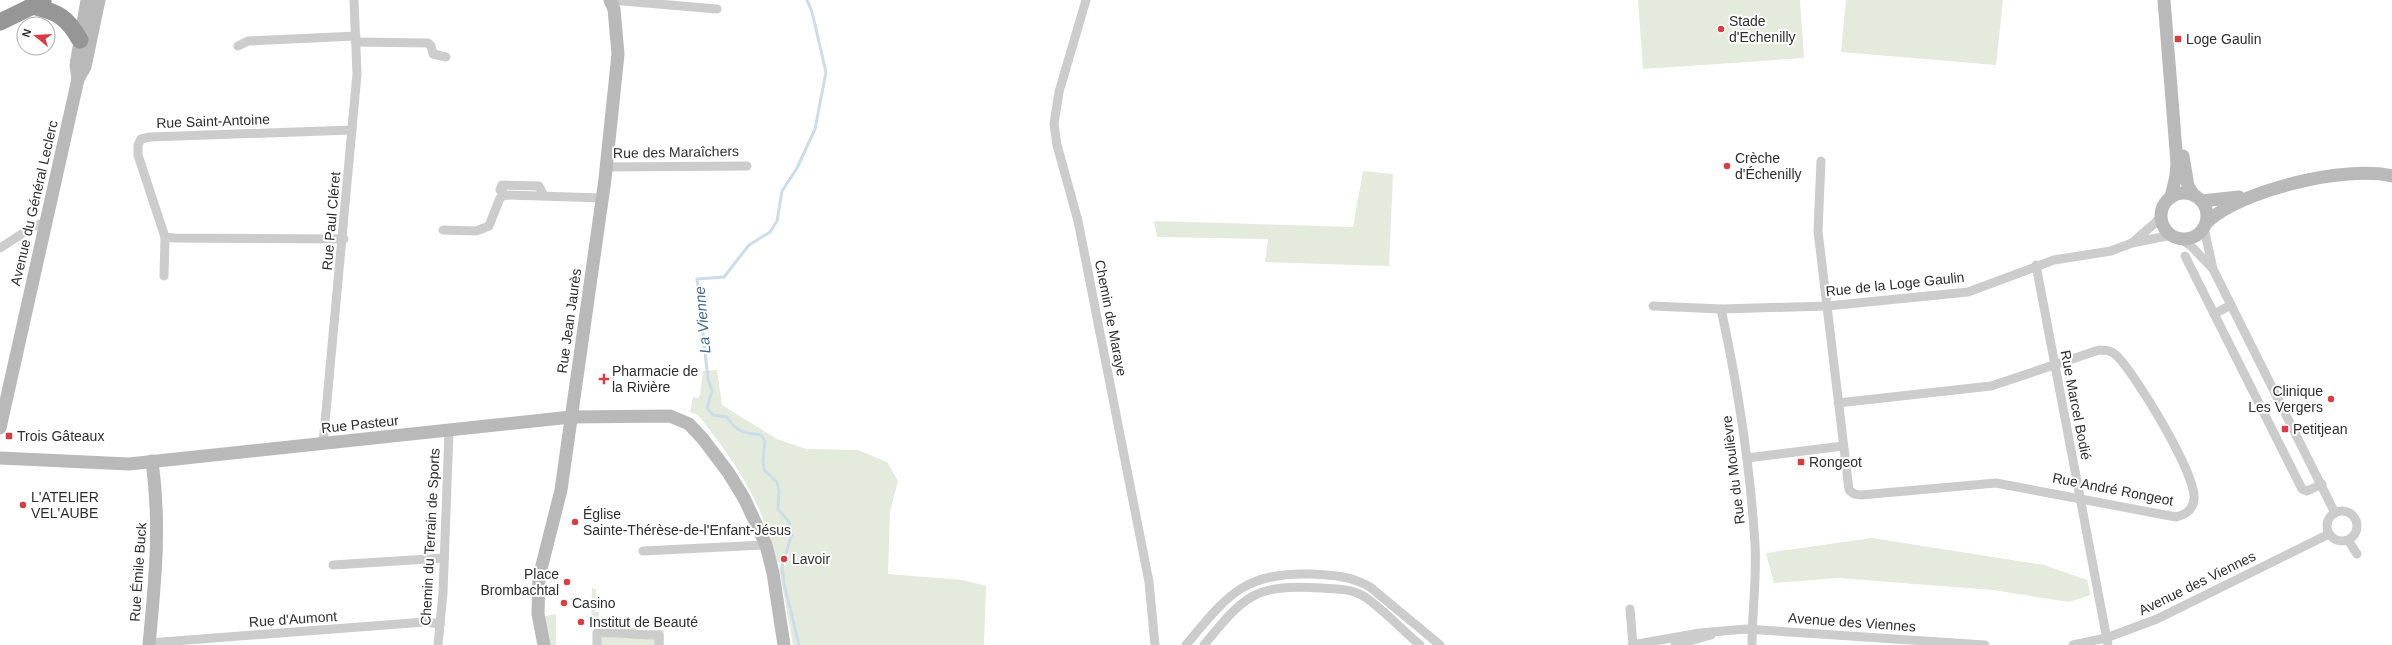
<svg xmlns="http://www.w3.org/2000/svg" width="2392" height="645" font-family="Arial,sans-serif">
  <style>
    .green { fill: #e4ebdd }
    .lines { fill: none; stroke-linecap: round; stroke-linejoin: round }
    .stream { stroke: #cbdde9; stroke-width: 3 }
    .street { stroke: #ccc; stroke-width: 9 }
    .secondary { stroke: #b9b9b9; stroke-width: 13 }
    .highway { stroke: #969696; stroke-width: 17 }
    .poi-dot { fill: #d93d44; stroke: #fff; stroke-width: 1.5 }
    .labels { text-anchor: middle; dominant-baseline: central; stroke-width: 4; stroke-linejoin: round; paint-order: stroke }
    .poi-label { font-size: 14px; fill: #2f2f2f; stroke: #fff; text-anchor: start }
    .street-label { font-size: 14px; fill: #2f2f2f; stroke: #fff }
    .water-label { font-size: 15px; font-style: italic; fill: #426c8b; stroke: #fff }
  </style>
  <rect width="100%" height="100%" fill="#fff"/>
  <!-- green -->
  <g class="green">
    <polygon points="1638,0 1800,0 1804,58 1643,69"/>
    <polygon points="1846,0 2003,0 1996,65 1841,52"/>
    <polygon points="1363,171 1393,174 1389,266 1265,262 1268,239 1157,237 1154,221 1353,227"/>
    <path d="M717 370 722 405 777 439 806 449 858 450 887 462 898 481 890 511 888 574 963 580 986 586 984 645H793L779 568 786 565 789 555 783 553 780 563 775 562C767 508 732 457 698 415L690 412 693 397 698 398 700 395 703 371Z"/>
    <polygon points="1872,538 2044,565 2087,580 2091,595 2069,602 1993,590 1838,578 1774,583 1766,553"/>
    <polygon points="592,588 596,589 595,612 599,612 599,628 637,627 637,631 664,630 664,645 594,645 594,629 591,626"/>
    <polygon points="556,614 556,645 547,645 541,617"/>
  </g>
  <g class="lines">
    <!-- stream -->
    <path class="stream" d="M799 645 784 584 782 566 792 534 789 522 778 509 779 491 777 482 764 470 763 461 765 441 761 435C744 433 736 432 727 417L713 415 707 408 712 391 708 379 697 279 724 277 749 245 770 232 777 221 782 191 797 168 815 129 826 72 812 12 807 0"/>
    <!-- street -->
    <g class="street">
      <polyline points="611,0 717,9"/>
      <polyline points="1086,0 1059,92 1054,124 1057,145 1078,221 1149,582 1155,645"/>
      <polyline points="356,42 428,43 431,46 433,54 446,57"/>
      <polyline points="238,46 248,41 356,36"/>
      <path d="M1821 161 1818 231 1849 490 1854 494 1861 495 1996 483 2176 517C2185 515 2193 510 2194 499 2197 475 2135 373 2116 355 2110 350 2106 350 2099 350L1991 386 1838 403"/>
      <polyline points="606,167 747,166"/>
      <polyline points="505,195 500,190 502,185 539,186 544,196"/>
      <polyline points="2162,215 2155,223 2132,243 2172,235"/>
      <polyline points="2204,228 2213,269 2335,513"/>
      <polyline points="443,230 476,231 489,226 500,198 505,195 602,198"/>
      <polyline points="2179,238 2191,246 2212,268"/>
      <polyline points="344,239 174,238 165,237 138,155 138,145 141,139 150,137 352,130"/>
      <polyline points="0,248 34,226 46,222"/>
      <polyline points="2185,256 2302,489 2307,491 2322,484"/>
      <polyline points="2036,265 2108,645"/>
      <polyline points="164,276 165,237"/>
      <polyline points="1653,306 1721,309 1827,306 1968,292 2054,260 2111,251 2132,243"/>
      <path d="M1721 309C1738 387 1750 465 1755 544 1757 578 1752 612 1752 645"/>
      <polyline points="2214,314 2231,305"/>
      <polyline points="323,444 357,74 354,0"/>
      <polyline points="1747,458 1843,446"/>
      <circle cx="2342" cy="526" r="15"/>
      <polyline points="2348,540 2357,554"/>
      <polyline points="643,551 766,545"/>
      <polyline points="333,565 444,558"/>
      <polyline points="1630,609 1633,645"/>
      <polyline points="149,643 425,622 440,624"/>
      <polyline points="438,645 443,593 449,431"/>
      <path d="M597 645V633C618 632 638 635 659 635V645"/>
      <path d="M1186 645C1227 596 1243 572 1311 574 1333 575 1351 576 1370 587L1440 645"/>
      <path d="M1204 645C1245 595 1254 584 1321 588 1336 589 1351 588 1365 597 1384 610 1402 630 1420 645"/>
      <polyline points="1632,645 1700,633 1746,629 1985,645"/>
      <polyline points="1675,645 1711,635"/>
      <polyline points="2073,645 2106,638 2157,619 2329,534"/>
    </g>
    <!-- secondary -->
    <g class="secondary">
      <polyline points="2164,0 2177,163 2176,176 2171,197"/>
      <polyline points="78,79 76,65 87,0"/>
      <polyline points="2183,156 2188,186 2194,195"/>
      <circle cx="2184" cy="216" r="23"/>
      <polyline points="2202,201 2239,197"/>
      <path d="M2207 222C2241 190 2346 165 2392 176"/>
      <polyline points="0,428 78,79 85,67 99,0"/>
      <polyline points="0,458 129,464 571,417 670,416 689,424 703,439 728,472 744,498 766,545 773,573 784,645"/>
      <path d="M149 645C155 580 161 527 152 461"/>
      <polyline points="544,645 538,614 539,577 561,490 605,179 618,54 614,9 610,0"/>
    </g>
    <!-- highway -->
    <g class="highway">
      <path d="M32 6C58 12 67 17 80 40"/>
      <polyline points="0,22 43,1"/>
    </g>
  </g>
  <!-- markers -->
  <g class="poi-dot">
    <circle cx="1721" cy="29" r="4"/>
    <rect x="2174" y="35" width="8" height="8" rx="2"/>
    <circle cx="1727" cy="166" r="4"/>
    <path d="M602 373h4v4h4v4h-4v4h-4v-4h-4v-4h4z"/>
    <circle cx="2331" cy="399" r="4"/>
    <rect x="2281" y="425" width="8" height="8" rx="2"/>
    <rect x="5" y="432" width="8" height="8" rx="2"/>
    <rect x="1797" y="458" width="8" height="8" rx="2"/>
    <circle cx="23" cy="505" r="4"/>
    <circle cx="575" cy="522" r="4"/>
    <circle cx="784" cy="559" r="4"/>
    <circle cx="567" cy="582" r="4"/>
    <circle cx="564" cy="603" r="4"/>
    <circle cx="581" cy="622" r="4"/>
  </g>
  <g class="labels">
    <!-- poi labels -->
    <g class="poi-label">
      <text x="1729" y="21">Stade<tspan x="1729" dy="16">d'Echenilly</tspan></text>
      <text x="2186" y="39">Loge Gaulin</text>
      <text x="1735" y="158">Crèche<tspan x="1735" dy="16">d'Échenilly</tspan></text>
      <text x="612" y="371">Pharmacie de<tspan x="612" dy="16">la Rivière</tspan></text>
      <text x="2323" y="391" text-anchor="end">Clinique<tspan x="2323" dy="16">Les Vergers</tspan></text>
      <text x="2293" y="429">Petitjean</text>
      <text x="17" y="436">Trois Gâteaux</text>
      <text x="1809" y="462">Rongeot</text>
      <text x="31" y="497">L'ATELIER<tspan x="31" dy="16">VEL'AUBE</tspan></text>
      <text x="583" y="514">Église<tspan x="583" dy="16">Sainte-Thérèse-de-l'Enfant-Jésus</tspan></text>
      <text x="792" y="559">Lavoir</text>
      <text x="559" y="574" text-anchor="end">Place<tspan x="559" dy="16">Brombachtal</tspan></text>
      <text x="572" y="603">Casino</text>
      <text x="589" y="622">Institut de Beauté</text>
    </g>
    <!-- street labels -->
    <g class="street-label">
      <text transform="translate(213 121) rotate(-2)">Rue Saint-Antoine</text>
      <text transform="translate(676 152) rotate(-1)">Rue des Maraîchers</text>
      <text transform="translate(34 203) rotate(-77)">Avenue du Général Leclerc</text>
      <text transform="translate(331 221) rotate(-85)">Rue Paul Cléret</text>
      <text transform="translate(1895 284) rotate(-6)">Rue de la Loge Gaulin</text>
      <text transform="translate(1111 318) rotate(79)">Chemin de Maraye</text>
      <text transform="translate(569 321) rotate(-82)">Rue Jean Jaurès</text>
      <text transform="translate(2076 405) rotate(79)">Rue Marcel Bodié</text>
      <text transform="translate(360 424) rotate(-6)">Rue Pasteur</text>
      <text transform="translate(1733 470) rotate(-97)">Rue du Moulièvre</text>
      <text transform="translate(2113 489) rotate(11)">Rue André Rongeot</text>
      <text transform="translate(430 537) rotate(-87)">Chemin du Terrain de Sports</text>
      <text transform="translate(138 572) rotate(-86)">Rue Émile Buck</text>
      <text transform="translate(2197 583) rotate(-26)">Avenue des Viennes</text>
      <text transform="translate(293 619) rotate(-4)">Rue d'Aumont</text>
      <text transform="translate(1852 622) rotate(4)">Avenue des Viennes</text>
    </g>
    <!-- water labels -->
    <g class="water-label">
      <text transform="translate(702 320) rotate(-95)">La Vienne</text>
    </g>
  </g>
  <!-- north arrow -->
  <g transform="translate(36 36) rotate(288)"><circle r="19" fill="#ffffff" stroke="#acacac"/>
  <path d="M0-3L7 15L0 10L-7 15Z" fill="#d93d44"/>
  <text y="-6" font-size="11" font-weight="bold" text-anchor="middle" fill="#2f2f2f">N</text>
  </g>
</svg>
